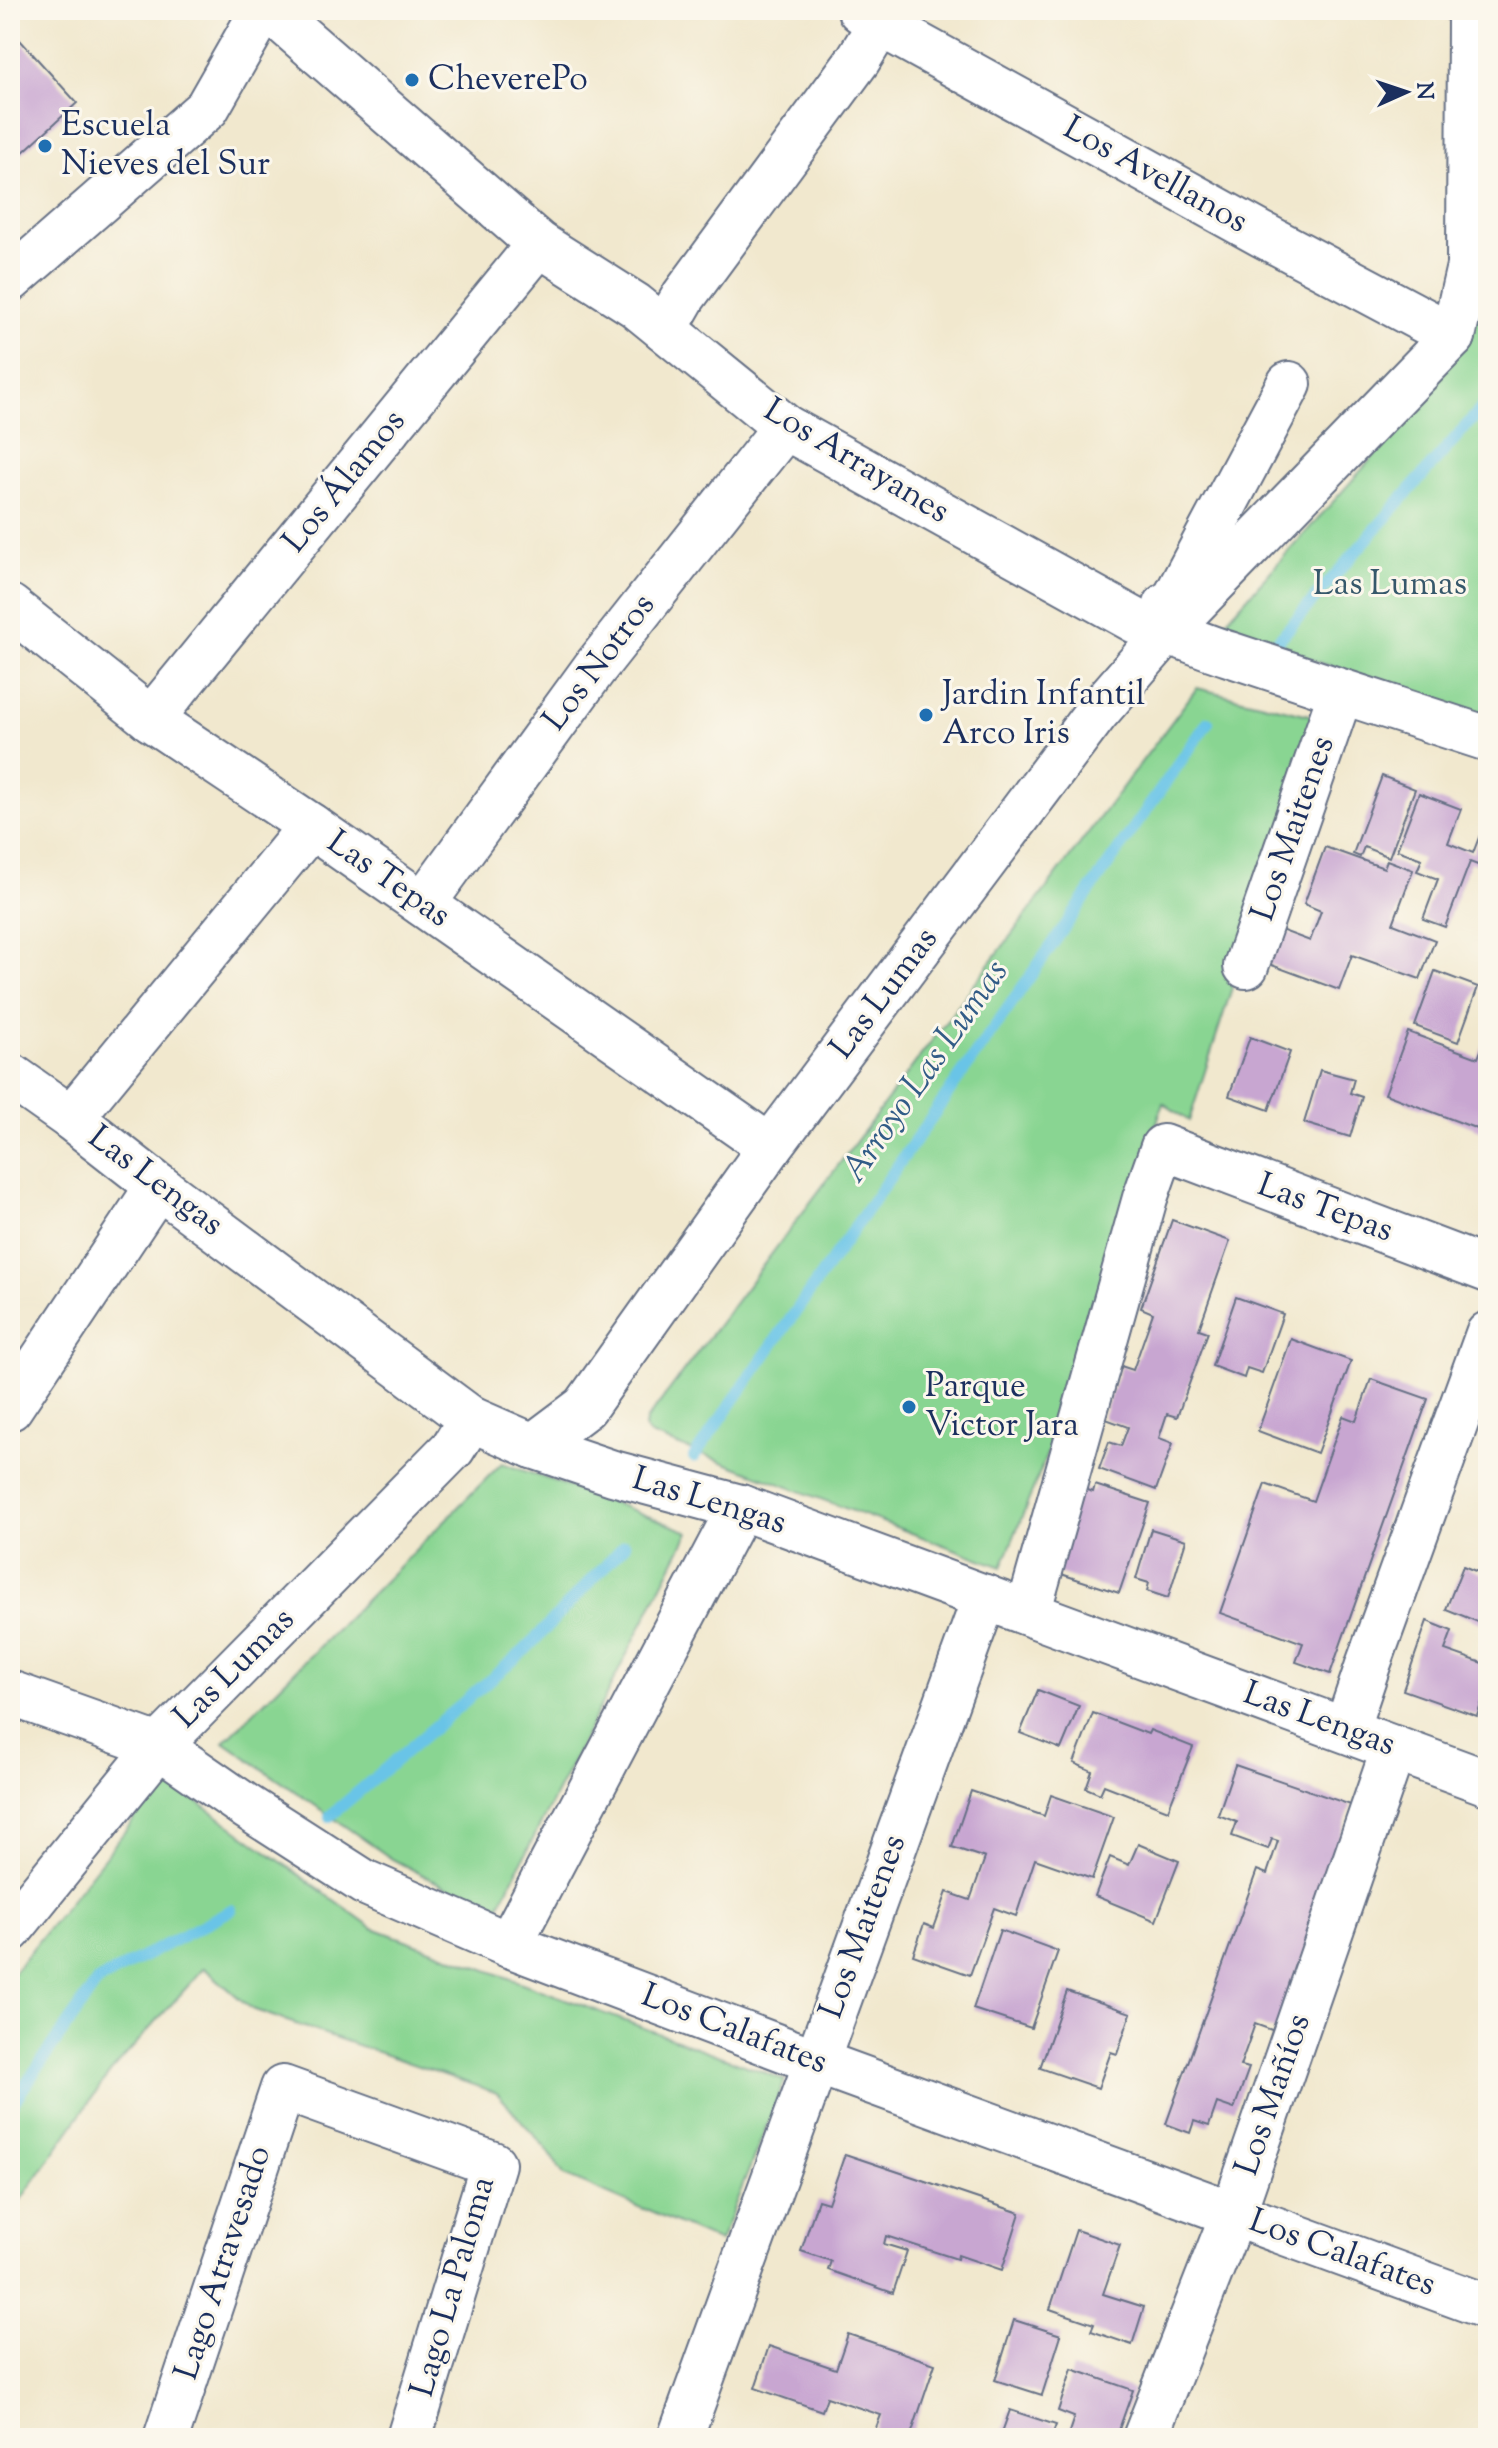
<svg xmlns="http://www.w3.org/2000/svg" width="1498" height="2448" font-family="'Sorts Mill Goudy',serif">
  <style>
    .green { fill: #89d592; stroke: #528278; stroke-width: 2 }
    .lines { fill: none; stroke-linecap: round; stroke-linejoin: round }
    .stream { stroke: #69c4e7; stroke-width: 12 }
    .building { fill: #c8a6d1 }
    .minor-casing { stroke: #667085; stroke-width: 48 }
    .minor { stroke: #fff; stroke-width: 44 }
    .poi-dot { fill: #1f6fb2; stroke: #fbf7ec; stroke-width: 3 }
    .labels { text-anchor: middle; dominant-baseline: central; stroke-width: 6; stroke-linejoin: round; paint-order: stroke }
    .poi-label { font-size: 34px; fill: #1b2f5e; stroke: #fbf7ec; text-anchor: start }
    .street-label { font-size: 34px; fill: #1b2f5e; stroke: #fbf7ec }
    .park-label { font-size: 34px; fill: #36586b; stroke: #fbf7ec }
    .water-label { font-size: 36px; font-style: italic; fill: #325c87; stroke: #fbf7ec }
  </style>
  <rect width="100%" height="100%" fill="#fbf7ec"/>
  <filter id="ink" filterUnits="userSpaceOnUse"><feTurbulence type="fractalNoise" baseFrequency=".0125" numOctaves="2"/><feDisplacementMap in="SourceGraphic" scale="16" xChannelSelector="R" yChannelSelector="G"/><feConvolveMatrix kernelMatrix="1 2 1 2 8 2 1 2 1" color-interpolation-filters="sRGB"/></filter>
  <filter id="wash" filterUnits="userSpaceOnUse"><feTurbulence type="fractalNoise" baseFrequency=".006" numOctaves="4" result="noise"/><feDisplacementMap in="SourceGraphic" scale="32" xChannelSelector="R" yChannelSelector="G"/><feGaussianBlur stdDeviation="1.8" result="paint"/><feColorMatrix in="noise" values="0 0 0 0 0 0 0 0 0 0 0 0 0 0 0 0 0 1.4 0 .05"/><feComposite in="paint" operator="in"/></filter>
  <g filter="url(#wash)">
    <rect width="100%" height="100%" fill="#f1e8ce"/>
    <!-- green -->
    <g class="green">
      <polygon points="1488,69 1488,718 1219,629 1409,417 1473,299"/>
      <polygon points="1197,688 1309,715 1318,721 1189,1121 1163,1103 1083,1364 1002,1567 650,1435 645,1428 646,1421"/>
      <polygon points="502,1463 601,1498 689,1532 498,1908 442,1885 392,1859 224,1742"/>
      <polygon points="166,1779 373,1928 785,2080 720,2242 564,2175 546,2148 497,2093 252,2009 204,1968 109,2074 10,2215 10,1977"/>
    </g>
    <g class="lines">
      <!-- stream -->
      <g class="stream">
        <polyline points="1274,645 1488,401"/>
        <polyline points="694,1457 1208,722"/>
        <polyline points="330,1816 525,1650 625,1545"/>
        <polyline points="10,2107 98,1981 231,1910"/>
      </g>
    </g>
    <g id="blocks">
      <!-- building -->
      <g class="building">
        <polygon points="10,29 77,103 10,164"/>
        <polygon points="1382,776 1415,789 1389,857 1364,847 1360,857 1353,854"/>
        <polygon points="1419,793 1461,809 1448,843 1473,853 1488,814 1488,869 1470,862 1445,927 1423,919 1438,879 1417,871 1422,859 1397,850"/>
        <polygon points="1325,847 1384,868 1387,860 1413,870 1393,924 1435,940 1420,979 1352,955 1339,990 1266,963 1278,929 1310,941 1321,911 1304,904"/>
        <polygon points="1435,971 1478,987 1458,1042 1415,1026"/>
        <polygon points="1408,1032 1478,1058 1484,1043 1488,1045 1488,1133 1385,1094"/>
        <polygon points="1250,1037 1290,1052 1269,1110 1229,1096"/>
        <polygon points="1320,1070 1354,1079 1350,1093 1362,1097 1350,1137 1304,1123"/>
        <polygon points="1172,1220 1230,1241 1199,1329 1208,1332 1177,1417 1167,1414 1159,1438 1173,1443 1156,1490 1099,1469 1109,1442 1121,1446 1128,1427 1103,1418 1121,1366 1133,1370 1153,1313 1141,1308"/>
        <polygon points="1236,1297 1283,1314 1262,1373 1247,1368 1244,1378 1212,1366"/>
        <polygon points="1291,1339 1351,1361 1317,1453 1258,1431"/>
        <polygon points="1371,1379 1428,1399 1330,1674 1296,1662 1303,1643 1220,1613 1265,1484 1313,1501 1343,1416 1356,1421"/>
        <polygon points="1095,1485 1150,1503 1119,1593 1052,1571 1080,1488 1093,1492"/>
        <polygon points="1151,1529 1186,1540 1168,1598 1147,1591 1149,1583 1136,1579"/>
        <polygon points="1463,1566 1488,1576 1488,1626 1446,1609"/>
        <polygon points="1427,1621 1452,1631 1445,1650 1488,1665 1488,1684 1477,1716 1403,1690"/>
        <polygon points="1038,1690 1079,1706 1061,1749 1020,1733"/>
        <polygon points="1093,1713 1148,1734 1150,1730 1193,1747 1168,1810 1104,1785 1100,1794 1086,1788 1092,1771 1074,1763"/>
        <polygon points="1235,1765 1351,1805 1321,1893 1326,1895 1277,2032 1255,2024 1240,2066 1249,2068 1234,2109 1217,2103 1209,2126 1194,2121 1190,2133 1166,2124 1257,1870 1267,1874 1278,1841 1272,1839 1268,1849 1232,1836 1237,1822 1218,1815"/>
        <polygon points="971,1791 1044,1816 1051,1795 1114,1817 1092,1879 1035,1859 1016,1916 994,1908 970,1975 913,1955 924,1924 934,1928 947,1892 970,1900 985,1858 952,1847"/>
        <polygon points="1138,1844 1179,1861 1156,1921 1095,1896 1110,1857 1129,1865"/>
        <polygon points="1000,1930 1058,1951 1031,2028 973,2009"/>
        <polygon points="1067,1991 1131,2013 1117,2054 1111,2052 1098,2088 1040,2068"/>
        <polygon points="845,2154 1020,2213 1002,2270 958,2255 957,2259 886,2236 884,2244 907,2251 893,2293 828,2270 831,2261 801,2251 818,2200 828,2203"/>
        <polygon points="1076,2230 1120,2245 1103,2294 1144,2307 1132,2345 1091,2331 1094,2324 1050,2309"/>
        <polygon points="1014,2320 1061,2335 1042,2395 995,2380"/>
        <polygon points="848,2334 935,2364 910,2438 872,2438 881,2415 827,2397 822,2411 755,2388 769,2346 836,2369"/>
        <polygon points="1072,2369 1133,2390 1118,2432 1125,2434 1124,2438 1067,2438 1074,2417 1058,2411"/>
        <polygon points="1010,2410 1056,2425 1051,2438 1000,2438"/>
      </g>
    </g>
  </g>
  <g filter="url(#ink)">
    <use href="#blocks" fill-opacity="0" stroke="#667085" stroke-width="2"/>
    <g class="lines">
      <!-- minor casing -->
      <g class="minor-casing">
        <g id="minor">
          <path d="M270 10 539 244 635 305 785 427 1136 621C1168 630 1197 644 1229 654 1315 683 1402 711 1488 739"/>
          <polyline points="860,10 880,24 1263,235 1453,336"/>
          <polyline points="10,280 207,108 263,10"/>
          <polyline points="665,329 684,296 858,60 880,24 893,10"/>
          <polyline points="1166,605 1174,600 1289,384"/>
          <polyline points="10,607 151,719 311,826 770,1147"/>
          <polyline points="151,719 539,244"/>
          <polyline points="423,904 594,669 785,427"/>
          <polyline points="1246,966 1341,692"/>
          <polyline points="10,1075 71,1118 158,1186 471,1419 533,1446 613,1473 740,1507 1488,1783"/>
          <polyline points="71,1118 311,826"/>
          <polyline points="10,1408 158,1186"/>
          <polyline points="533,1446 585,1407 770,1147 1096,713 1168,630 1453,336 1469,266 1470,10"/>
          <polyline points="1028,1613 1145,1198 1163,1147 1488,1270"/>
          <polyline points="10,1693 159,1746 247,1807 364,1882 509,1945 815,2061 1488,2307"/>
          <polyline points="1346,1730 1368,1665 1488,1334"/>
          <polyline points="10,1930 159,1746 453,1448 471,1419"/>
          <polyline points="509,1945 740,1507"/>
          <polyline points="166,2438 283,2088 493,2164 409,2438"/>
          <polyline points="680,2438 985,1597"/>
          <polyline points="1145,2438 1233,2214 1394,1748"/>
        </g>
      </g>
      <!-- minor -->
      <use href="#minor" class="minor"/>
    </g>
  </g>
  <!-- markers -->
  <g class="poi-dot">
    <circle cx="412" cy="80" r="8"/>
    <circle cx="45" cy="146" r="8"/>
    <circle cx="926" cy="715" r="8"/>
    <circle cx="909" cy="1407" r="8"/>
  </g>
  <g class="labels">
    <!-- poi labels -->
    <g class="poi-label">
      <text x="428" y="80">CheverePo</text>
      <text x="61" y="126">Escuela<tspan x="61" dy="39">Nieves del Sur</tspan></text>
      <text x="942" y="695">Jardin Infantil<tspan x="942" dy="39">Arco Iris</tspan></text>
      <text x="925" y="1387">Parque<tspan x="925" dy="39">Victor Jara</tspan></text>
    </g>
    <!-- street labels -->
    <g class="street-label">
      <text transform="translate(1155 176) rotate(29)">Los Avellanos</text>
      <text transform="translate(856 462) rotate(31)">Los Arrayanes</text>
      <text transform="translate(345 482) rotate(-51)">Los Álamos</text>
      <text transform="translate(600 663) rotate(-53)">Los Notros</text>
      <text transform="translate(1294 829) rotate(-71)">Los Maitenes</text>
      <text transform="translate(388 880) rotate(35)">Las Tepas</text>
      <text transform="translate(885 994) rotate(-53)">Las Lumas</text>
      <text transform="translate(155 1182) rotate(37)">Las Lengas</text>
      <text transform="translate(1325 1209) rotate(20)">Las Tepas</text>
      <text transform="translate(709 1502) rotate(17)">Las Lengas</text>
      <text transform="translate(235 1669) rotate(-45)">Las Lumas</text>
      <text transform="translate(1319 1720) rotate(20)">Las Lengas</text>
      <text transform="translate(864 1927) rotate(-70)">Los Maitenes</text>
      <text transform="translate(734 2030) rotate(21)">Los Calafates</text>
      <text transform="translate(1274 2095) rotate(-71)">Los Mañíos</text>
      <text transform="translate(1342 2254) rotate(20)">Los Calafates</text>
      <text transform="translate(224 2263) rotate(-72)">Lago Atravesado</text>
      <text transform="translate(454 2287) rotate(-74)">Lago La Paloma</text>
    </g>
    <!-- park labels -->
    <g class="park-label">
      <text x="1390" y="585">Las Lumas</text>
    </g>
    <!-- water labels -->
    <g class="water-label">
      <text transform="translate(926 1072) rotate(-55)">Arroyo Las Lumas</text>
    </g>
  </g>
  <!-- margin -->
  <rect width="1498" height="2448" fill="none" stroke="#fbf7ec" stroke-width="40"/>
  <!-- north arrow -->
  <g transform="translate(1406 92) rotate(87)" stroke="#fbf7ec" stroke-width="6" paint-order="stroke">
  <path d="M0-6L14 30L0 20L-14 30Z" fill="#1b2f5e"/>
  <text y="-12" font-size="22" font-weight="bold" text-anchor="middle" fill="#1b2f5e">N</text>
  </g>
</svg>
